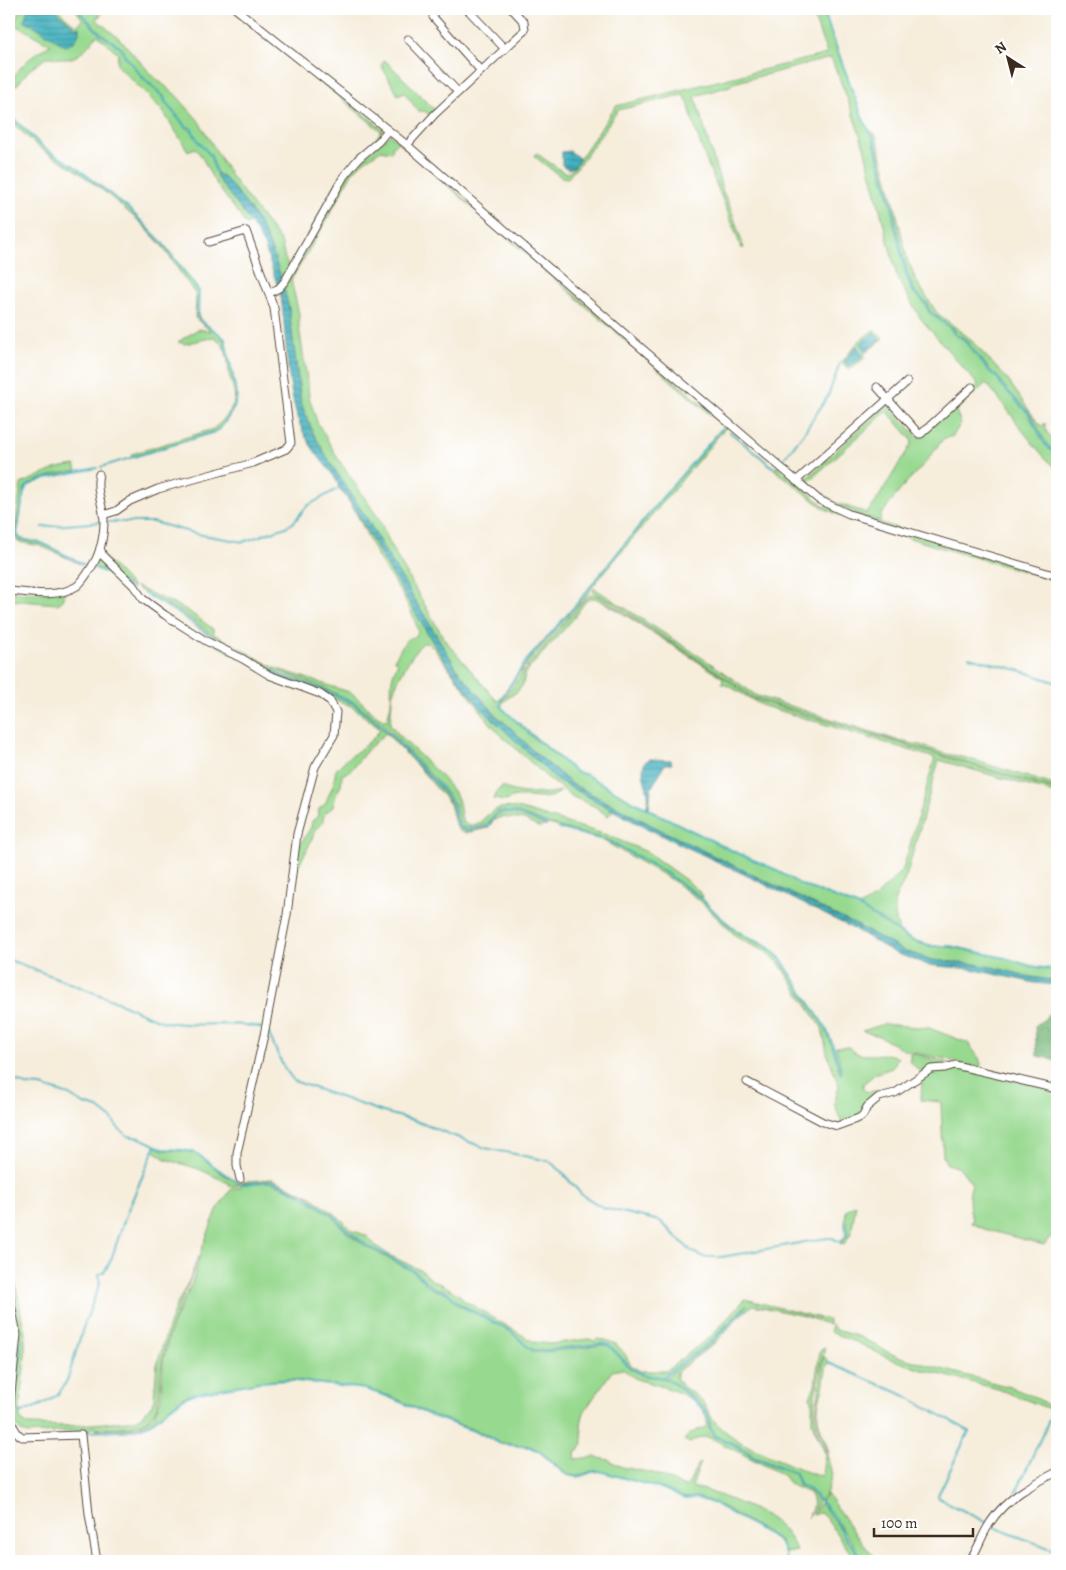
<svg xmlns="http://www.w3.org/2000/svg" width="1066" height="1570" font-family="Alegreya,serif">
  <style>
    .grass { fill: #97d98f; stroke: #698256; fill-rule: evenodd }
    .forest { fill: url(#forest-crowns); stroke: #5a724c }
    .water { fill: url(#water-rules); stroke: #3e6e6e }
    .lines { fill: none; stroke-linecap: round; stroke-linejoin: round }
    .stream { stroke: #42b1be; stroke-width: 2 }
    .minor-casing { stroke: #57473a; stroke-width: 9 }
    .minor { stroke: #fff; stroke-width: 7 }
  </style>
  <defs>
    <pattern id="forest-crowns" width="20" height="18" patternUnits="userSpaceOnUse" patternTransform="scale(1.25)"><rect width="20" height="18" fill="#79b97a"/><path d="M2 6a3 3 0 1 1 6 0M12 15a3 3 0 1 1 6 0" fill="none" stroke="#649763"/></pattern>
    <pattern id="water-rules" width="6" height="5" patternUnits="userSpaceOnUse" patternTransform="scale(1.25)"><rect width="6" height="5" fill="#42b1be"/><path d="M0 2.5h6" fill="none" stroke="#38909a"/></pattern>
  </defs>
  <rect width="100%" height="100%" fill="#fff"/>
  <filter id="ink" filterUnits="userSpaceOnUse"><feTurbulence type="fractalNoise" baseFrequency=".02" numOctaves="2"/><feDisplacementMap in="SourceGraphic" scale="10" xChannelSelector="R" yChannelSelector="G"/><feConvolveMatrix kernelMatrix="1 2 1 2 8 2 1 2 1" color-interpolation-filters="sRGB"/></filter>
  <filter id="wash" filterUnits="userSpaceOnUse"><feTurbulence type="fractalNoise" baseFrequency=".0096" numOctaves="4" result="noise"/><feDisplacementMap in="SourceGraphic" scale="20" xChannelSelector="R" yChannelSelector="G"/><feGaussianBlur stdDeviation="1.12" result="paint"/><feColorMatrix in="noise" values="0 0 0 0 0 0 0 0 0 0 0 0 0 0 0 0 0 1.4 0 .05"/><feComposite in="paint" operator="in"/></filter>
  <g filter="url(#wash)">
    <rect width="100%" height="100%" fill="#f6eddb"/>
    <!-- grass -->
    <g class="grass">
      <path d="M21 9H57L76 26 83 20 75 9H76L99 33 121 49 125 57 143 79 163 97 165 103 185 127 193 132 194 136 210 156 218 179 251 223 246 225C237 210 225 197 215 182 207 170 205 159 195 148L188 151 162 110 117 65 118 53 97 35C88 46 79 60 63 59 57 59 53 56 47 57L28 71 18 84 13 86 11 85C14 69 37 51 51 45L14 24Z"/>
      <path d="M78 9H89L90 12 95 9H104L100 16 96 18 97 20 121 40 152 75 176 95 198 120 231 176 281 242 285 259 290 267 337 182 352 162 374 142 381 131 231 9H234L383 129 382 134 379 139 345 172 287 274 280 284 282 281C270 243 262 222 236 191 230 184 226 177 217 173L211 155 198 141 191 128 186 126 166 102 164 96 144 78 126 56 122 48 100 32Z"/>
      <path d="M811 9H824L830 30 863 119 873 140 893 211V220L907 278 913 292 924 303 929 312 951 329 954 334 963 339 990 372 999 380 1001 385 1028 414 1045 445 1057 457V469C1029 445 1011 411 986 383L956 411 961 423 953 436 943 439 926 462 905 484 881 515 880 521C850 512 831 505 806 486L805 481 809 476 884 407 888 405 919 438 978 385 921 319 898 280 864 147 848 100 831 58 733 83 730 86 695 96 723 192 730 206 744 248H741C725 199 699 153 688 102L685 97 682 95 618 110 583 160 568 178 561 177 534 156 536 153 563 172 568 173 572 170 616 106 827 54ZM887 411 911 439 912 443 875 503 867 513 836 503 811 485 809 483 810 480Z"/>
      <polygon points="385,60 435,110 430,115 424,111 418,111 404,92 398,95 381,65"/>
      <path d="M9 115 44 148 76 167 93 180 128 208 141 222 161 243 199 291 196 310 197 317 200 321 218 333 224 340C228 354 237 384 236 399 235 410 225 426 215 431L132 457V454L213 429C221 423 229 414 233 405 237 394 232 385 229 374 228 365 228 356 224 348 222 343 219 340 214 337L185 344 178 342 198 329 211 331 195 318 196 295 162 246 141 223 105 192 73 168 41 149 9 120Z"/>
      <polygon points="870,130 876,135 896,210 908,263 911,267 915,279 937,313 968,337 1007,379 1039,424 1042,426 1045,423 1046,431 1057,445 1057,454 1046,443 1030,413 1002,384 1000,379 991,371 964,338 955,333 952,328 930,311 926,302 915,292 909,278 902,253 894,210 877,148 873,134"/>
      <path d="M389 135 392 136 727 426 592 587C588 597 577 604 570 613 546 642 520 669 501 701L504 699 526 668 579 605 590 595H596L718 673 753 699 1057 791V794L939 760 906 877 895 899V915L899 932 880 919 859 907 876 897 903 869 935 758 761 705 729 686 722 684 723 678 616 609 595 598 589 599 584 603 574 618 525 673C524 677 524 682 522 686 517 694 504 699 500 706L531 736 576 772 585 774 632 801 735 852 772 868 802 885 857 906 911 941 928 946 950 947 1005 958 1031 966 1057 971V981L1031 977 996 968 975 964 932 960 904 951 860 927 663 831 572 784 534 752 512 729 497 716 459 672 383 548 366 517 333 467 313 433 301 403 289 309 284 288 312 240 349 172ZM398 142 724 427 656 505 575 606 527 661 500 700 497 701 445 640 393 550 379 519 339 460 317 422 309 397 308 386 299 327V314L291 280 324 225 352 173 363 162 381 150 391 152 393 150 392 147Z"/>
      <polygon points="874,329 883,339 864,354 866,357 850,369 841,363 858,342"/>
      <path d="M75 465 77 471C59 473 40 477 25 487L15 534 20 540 43 544 89 568 41 546 18 542 14 536 21 484 57 468Z"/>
      <polygon points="777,466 823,505 1057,577 1057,581 949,550 850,520 825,509 775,470"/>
      <path d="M341 489 352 504 375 545 435 646 458 679 482 709 557 780 613 810 608 816 594 806 573 797 549 779 502 736 490 723 433 647 428 643H423C411 654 399 677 393 692 392 694 391 719 390 724 410 750 438 768 456 795 461 803 459 813 463 822 478 832 484 814 497 809 505 806 512 808 521 809L607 835 647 852 687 881 702 894 703 898 662 870 611 841 548 824 516 812 497 811 487 824 467 828 462 827 459 823 455 804 440 785 386 727 354 702 324 688 271 669 212 635 184 614 138 589 135 586 187 610 213 629 214 634 275 668 352 693 372 712 384 720H387C388 715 390 709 391 704 392 688 389 678 398 663L394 660 406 640 416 636 418 631C411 603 391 579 376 554 366 535 354 504 340 490Z"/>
      <polygon points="101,554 134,588 103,570 93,567"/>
      <polygon points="594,588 713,665 757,696 797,708 900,741 920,745 946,754 967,758 1057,786 1057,790 754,698 719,673 609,601 593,592"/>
      <polygon points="9,592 66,592 61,602 57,604 9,600"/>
      <path d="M210 638 270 672 323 691 353 704 384 730 438 787 452 805 456 824 460 829 467 831 488 827C491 823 494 816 499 814 510 809 535 822 547 826L538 827 524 820 501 817 494 820 488 828 466 833 459 831 455 824 450 804 421 770 386 733 369 748 351 770 342 775 341 786 336 794 333 807 324 814 323 822 316 829 306 852 294 873 296 852 311 827 312 821 318 816 319 809 325 804 333 785 336 770C348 754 370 747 380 729L351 706 276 676 208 641Z"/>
      <path d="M502 786C514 795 546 795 561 791 545 806 521 790 506 801L493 799 497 792Z"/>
      <path d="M602 840C629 849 680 881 702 900 712 910 721 920 733 929 747 939 763 943 776 955L825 1028 833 1048 840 1074 842 1073 836 1047H849C861 1063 885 1048 898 1058L892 1068 875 1074 863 1084V1090C870 1094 878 1088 886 1093L869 1100 859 1116 842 1123 835 1106V1099L839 1086 827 1053 822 1028 778 962 766 952 738 938 699 900 672 880Z"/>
      <polygon points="884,1024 929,1028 968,1043 979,1058 981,1064 980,1068 953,1062 948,1059 924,1055 904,1050 879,1036 862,1031"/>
      <polygon points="910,1053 946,1062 950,1064 921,1073 910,1061"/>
      <path d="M951 1066 1057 1090V1236L1050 1237 1044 1245 984 1229 971 1223 973 1219C968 1209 968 1195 972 1184L960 1168 947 1164 943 1157 941 1102 921 1100 922 1076 927 1072Z"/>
      <polygon points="155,1147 163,1150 183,1151 196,1153 224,1175 239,1183 238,1185 230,1186 228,1183 199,1169 165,1159 153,1150"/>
      <path d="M269 1179H273L312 1197 340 1218 352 1230 367 1236 376 1246 389 1255 422 1271 432 1280 445 1286 462 1297V1299L534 1342 550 1344 589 1339 595 1341 597 1339 606 1340 616 1344 625 1354 631 1365 640 1371H666L711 1336 745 1299 828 1320 830 1325 804 1316 753 1305 738 1317 716 1342 678 1371C671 1383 692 1391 699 1398 707 1405 709 1416 716 1423 739 1445 761 1452 789 1464 800 1469 810 1474 822 1476L825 1453 812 1423V1400L810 1398 815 1385 820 1351 825 1347 815 1395V1415L817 1432 827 1454 832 1475 826 1494 820 1500 809 1489 800 1485 795 1472 756 1457 738 1445 716 1436 711 1427 709 1414 699 1402 678 1385 665 1378 712 1343 738 1315 746 1308V1305L710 1341 663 1377 644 1375 631 1367 610 1345 604 1343 544 1350H536L530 1348 511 1330 459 1303 447 1291 435 1288 416 1272 368 1246 348 1230 334 1216 304 1194 273 1180 246 1183 241 1182Z"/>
      <path d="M272 1182 303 1196 333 1217 346 1232 367 1247 415 1273 427 1285 434 1290 447 1293 458 1305 510 1331 529 1349 535 1352H544L604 1345 609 1346 630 1369 643 1376 662 1378 672 1383 698 1403 708 1415 709 1428 715 1437 729 1442 755 1459 794 1473 799 1486 808 1490 818 1501 815 1509 807 1518C813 1510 815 1502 809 1493L789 1484 783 1475 711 1438C703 1436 696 1439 690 1443L684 1440C692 1430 698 1431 707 1426 709 1396 660 1386 639 1380 633 1378 628 1373 623 1369L612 1371 584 1412 581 1424 583 1443 579 1451 576 1452 575 1459 594 1457 609 1460 622 1467 653 1473 685 1487C693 1481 693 1469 700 1463L692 1487C707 1490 720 1495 734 1501 765 1514 781 1519 797 1551L785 1553 781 1543 776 1538 725 1508 707 1500 697 1497 685 1498 666 1490 600 1471H592L578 1476 571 1475 565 1472 540 1451 530 1446 501 1443 483 1433 432 1415 390 1396 366 1389 287 1379 259 1382 193 1394 183 1397 151 1422 143 1425 126 1429 96 1430 138 1426 153 1417 161 1399 163 1362 171 1328 192 1283 203 1246 217 1210 232 1188 240 1187 241 1184Z"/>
      <polygon points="856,1204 851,1233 844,1245 840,1244 847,1237 847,1223 845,1220 846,1210"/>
      <path d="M198 1257C187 1293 168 1325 162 1362 158 1381 164 1402 150 1417 139 1429 106 1427 91 1428L89 1430 28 1434C3 1430 18 1381 20 1364 24 1329 9 1296 9 1262L13 1271 25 1334V1357L19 1413 21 1420 29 1425 68 1426 127 1421 137 1419 145 1413 152 1404 154 1398 157 1364 167 1331 175 1308 190 1279Z"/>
      <polygon points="832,1325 836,1330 860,1337 894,1355 930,1366 1010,1387 1035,1397 1053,1408 1052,1410 998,1389 919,1369 886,1357 860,1344 830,1332"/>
      <path d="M824 1356 828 1361C825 1370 825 1379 823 1388 819 1399 816 1411 819 1423 821 1433 827 1443 829 1453 814 1424 816 1414 820 1384 822 1374 822 1365 824 1356Z"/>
      <path d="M827 1494 851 1528 877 1561H865C850 1541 838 1520 821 1501Z"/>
      <path d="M820 1503C836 1521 848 1542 863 1561H856L825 1517 820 1513 813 1515Z"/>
    </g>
    <!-- forest -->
    <polygon class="forest" points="1057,1003 1057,1060 1037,1056 1035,1026 1046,1018"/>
    <!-- water -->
    <g class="water">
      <path d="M28 9H54L76 28 79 27C80 38 74 43 65 46L33 25 24 21Z"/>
      <polygon points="570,151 580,159 574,167 568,169 562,165 562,152"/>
      <path d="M216 173C226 177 231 185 238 194 263 224 271 245 282 281L280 284H277L264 245 251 223 218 179Z"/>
      <path d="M284 288 289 309 301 403 313 433 333 467 366 517 383 548 459 672 496 716 512 729 534 752 572 784 663 831 860 927 904 951 932 960 975 964 996 968 1031 977 1057 981V985L1035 983 971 969 928 965 895 953 854 929 754 879 642 826 557 780 482 709 458 679 435 646 375 545 352 504 344 492 339 488C337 476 325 466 318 456 310 445 302 432 298 419 285 378 287 333 280 291Z"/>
      <polygon points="874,332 880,340 865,351 860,344"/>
      <polygon points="857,346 863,356 849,366 844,362"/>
      <path d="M650 759 671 760 672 764H665L651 789 649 809 646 807C654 793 638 777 645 762Z"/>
    </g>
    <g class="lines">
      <!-- stream -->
      <g class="stream">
        <polyline points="77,9 99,33 121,48 125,56 144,79 163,97 166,103 186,127 191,128 198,141 210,155 216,173"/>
        <polyline points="824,9 830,30 863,119 874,140 893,211 901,253 907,278 914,292 925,302 929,312 952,329 954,334 963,339 990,372 999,379 1001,385 1029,414 1045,444 1057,456"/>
        <polyline points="9,114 44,148 76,167 128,208 162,242 199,291 198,316 201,321 218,333 225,339 237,396 234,408 220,429 215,432 101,467"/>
        <polyline points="730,432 774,468"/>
        <polyline points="782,461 803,434 828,396 840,363"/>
        <polyline points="9,521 12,521"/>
        <polyline points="106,522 153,522 197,534 243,542 286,527 293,523 307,506 339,488"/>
        <polyline points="42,527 101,522"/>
        <polyline points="87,566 42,543 21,539 17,534 24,492 27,486 46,478 97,468"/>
        <polyline points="94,568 104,572 132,589"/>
        <polyline points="143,593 183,616 211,637 241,654"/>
        <polyline points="969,657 1022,671 1057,683"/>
        <path d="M249 659 282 676 324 690 354 703 385 729 439 786 453 804 457 823 460 828 467 830 488 826C490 822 493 815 497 813 508 807 536 821 547 825"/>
        <polyline points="500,700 526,661 575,606 656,505 723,427"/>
        <polyline points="502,702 501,706 504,710 532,735 576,772 585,774 632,801 735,852 772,868 802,885 857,906 912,940 933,946 950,946 1005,958 1031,966 1057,970"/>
        <polyline points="558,828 611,842 662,870 702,899 718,915 736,930 749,938 766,945 781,959 826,1028 834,1048 841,1074"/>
        <path d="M9 960C47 974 86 989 124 1005 138 1011 151 1019 166 1022 197 1028 234 1020 262 1028"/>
        <polyline points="268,1032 283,1066 294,1081 383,1112 413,1120 485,1148 549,1161 559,1169 582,1195 604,1208 660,1221 690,1250 700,1256 706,1257 722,1257 827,1238 832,1238 840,1242 846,1236 845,1223"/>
        <polyline points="9,1078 26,1085 41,1086 69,1095 84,1104 98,1108 111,1118 119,1129 128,1136 140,1138 163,1149 183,1150 196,1153 225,1174 240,1183 246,1184 273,1181 297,1192 334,1216 347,1231 368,1246 416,1272 428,1285 435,1289 447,1292 459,1304 510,1331 529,1348 536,1351 544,1351 604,1344 609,1345 630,1368 644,1375 662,1377 683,1390 708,1414 710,1427 716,1436 737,1446 755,1458 794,1472 800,1485 809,1489 814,1494 834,1517 846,1538 864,1561"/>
        <polyline points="9,1280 12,1292"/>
        <polyline points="829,1363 906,1396 969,1431 938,1495 939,1498 987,1523 997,1508 1006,1500"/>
        <polyline points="663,1377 711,1342 745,1308"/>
        <polyline points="14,1398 19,1363 20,1339"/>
        <polyline points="1055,1407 1057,1402"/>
        <polyline points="19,1414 43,1404 57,1395 64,1386 68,1378 83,1328 100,1283 99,1275 104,1272 111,1260 127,1212 155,1147"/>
        <path d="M79 1432C102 1430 131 1435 151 1423 166 1413 176 1400 193 1394L259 1382 287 1380 365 1389 389 1397 432 1416 482 1434 501 1444 530 1447 539 1451 564 1473 571 1476 578 1477 592 1472 599 1471 666 1490 685 1499 697 1498 715 1504 776 1539 784 1549 786 1561"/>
        <polyline points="1016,1492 1054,1409"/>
        <polyline points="991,1525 998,1529 1057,1551"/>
      </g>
    </g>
  </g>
  <g filter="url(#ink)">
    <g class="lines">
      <!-- minor casing -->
      <g class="minor-casing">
        <g id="minor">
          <polyline points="236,9 407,145 625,334 819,500 849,514 1057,576"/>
          <polyline points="467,9 505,49"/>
          <polyline points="433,17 481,71"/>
          <polyline points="408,39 458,92"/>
          <polyline points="407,145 435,114 525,30 524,22 512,9"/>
          <polyline points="270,293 279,288 285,281 344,176 358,159 379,141 388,130"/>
          <polyline points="877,387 919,434 921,434 972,387"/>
          <polyline points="796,481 907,382"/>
          <polyline points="103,515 116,511 130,501 158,489 253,463 286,449 291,443 274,308 246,231 209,242"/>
          <polyline points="100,548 103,556 133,585 143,599 165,615 206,641 243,659 269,675 320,694 330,701 336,712 334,735 315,767 297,834 287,915 264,1035 237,1153 237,1166 240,1179"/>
          <path d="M9 591C30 593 58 598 77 586 83 581 87 574 91 568 100 554 104 536 104 520 103 504 95 490 99 474"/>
          <polyline points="747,1082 823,1122 837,1126 859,1118 863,1115 867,1107 879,1097 895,1093 931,1069 945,1068 955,1065 1057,1089"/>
          <path d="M9 1294 17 1335 9 1413C12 1422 14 1432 22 1437L81 1435 89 1514 97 1561"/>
          <path d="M970 1561C978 1549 982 1535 990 1523 1006 1498 1031 1485 1057 1472"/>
        </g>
      </g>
      <!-- minor -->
      <use href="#minor" class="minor"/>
    </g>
  </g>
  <!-- margin -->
  <rect width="1066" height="1570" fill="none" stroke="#fff" stroke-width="30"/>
  <!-- north arrow -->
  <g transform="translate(1008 58) rotate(324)" stroke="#ffffff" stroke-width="4" paint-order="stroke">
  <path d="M0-4L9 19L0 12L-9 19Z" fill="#3b2a1e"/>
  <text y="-8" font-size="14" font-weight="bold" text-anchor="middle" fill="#3b2a1e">N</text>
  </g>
  <!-- scale -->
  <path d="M874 1528v8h99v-8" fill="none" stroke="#3b2a1e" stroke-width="2.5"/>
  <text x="881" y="1528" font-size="15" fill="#3b2a1e" stroke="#ffffff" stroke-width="4" paint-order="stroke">100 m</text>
</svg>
